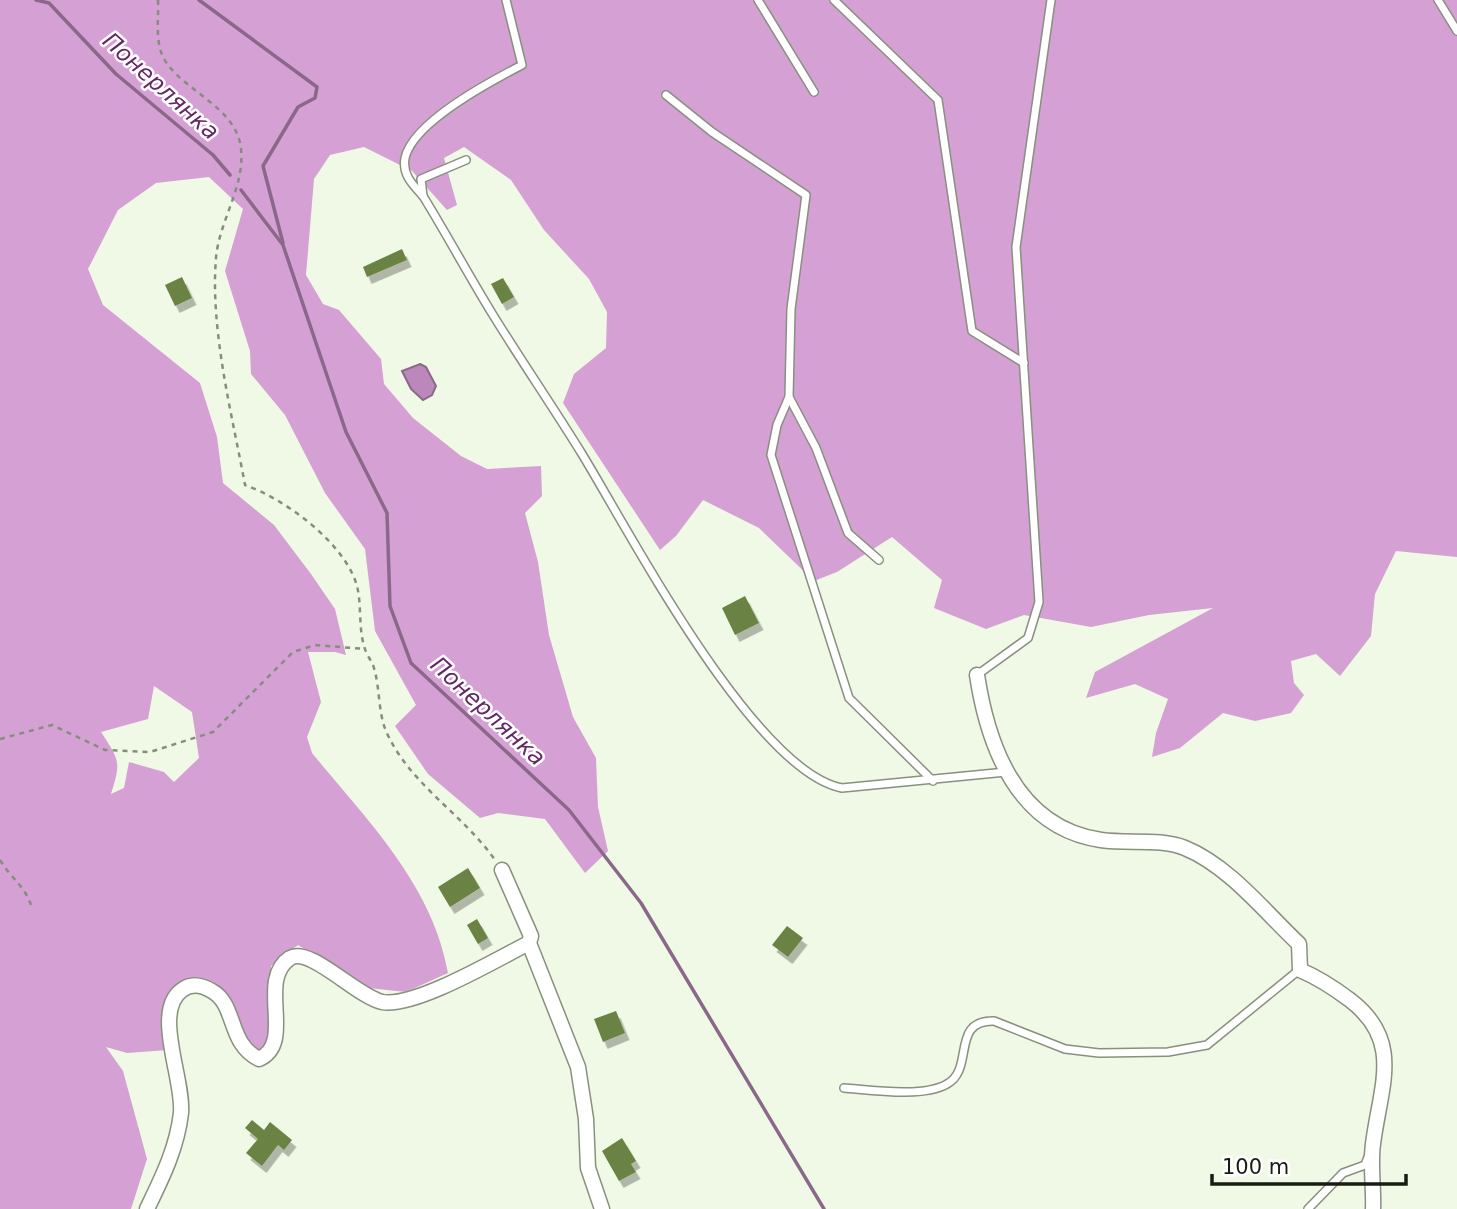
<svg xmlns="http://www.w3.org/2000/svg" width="1457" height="1209" font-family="'DejaVu Sans',sans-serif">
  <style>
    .forest { fill: #d5a0d3; fill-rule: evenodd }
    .water { fill: #bc88bb; stroke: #8b6889; stroke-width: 2 }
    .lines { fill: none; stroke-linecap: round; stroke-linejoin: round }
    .stream { stroke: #8b6889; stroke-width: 3.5 }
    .building { fill: #6a8344; filter: url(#shadow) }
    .service-casing { stroke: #88907e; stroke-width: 10 }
    .minor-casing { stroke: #88907e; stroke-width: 17 }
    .path { stroke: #868d7f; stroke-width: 2.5; stroke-dasharray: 5 5; stroke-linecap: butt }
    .service { stroke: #fff; stroke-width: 7 }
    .minor { stroke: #fff; stroke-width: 14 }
    .labels { text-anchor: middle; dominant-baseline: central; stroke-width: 5; stroke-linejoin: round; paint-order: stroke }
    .water-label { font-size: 23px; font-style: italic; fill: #652766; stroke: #fff }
  </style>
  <defs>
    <filter id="shadow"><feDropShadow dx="4.5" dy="7" stdDeviation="0" flood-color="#0004"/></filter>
  </defs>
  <rect width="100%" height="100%" fill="#f0f9e5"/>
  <!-- forest -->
  <path class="forest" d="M0 0H1457V557L1396 551 1375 594 1371 636 1340 676 1316 654 1291 661 1294 683 1304 695 1291 713 1255 721 1223 713 1180 748 1152 757 1156 733 1168 699 1135 684 1086 698 1095 672 1213 608 1149 615 1091 627 1024 615 986 629 934 608 942 580 892 537 837 572 814 581 759 528 703 500 676 536 660 550 563 403 574 374 606 348 607 312 589 279 544 230 511 180 464 147 444 158 457 205 447 210 412 171 364 147 330 155 314 179 306 275 323 304 339 310 381 359 384 384 413 418 461 456 487 469 541 466 542 496 525 513 538 562 549 635 573 717 596 758 598 807 608 851 585 873 545 819 498 813 480 818 428 774 395 726 416 705 375 631 365 549 325 493 285 415 251 374 250 351 225 271 243 209 209 177 156 183 118 210 88 269 103 305 200 383 217 437 223 483 274 525 311 574 335 609 346 655 335 652H308L321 702 307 737 312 753C366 819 433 885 448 973L406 992 368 988 298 945 271 966 268 1039 263 1050H251L225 994 200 978 178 985 168 1050 127 1053 106 1047 123 1071 147 1159 131 1209H0ZM154 686 192 712 199 758 174 782 164 772 129 762 124 788 111 794C121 762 120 761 101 732L148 719Z"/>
  <!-- water -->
  <polygon class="water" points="420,364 426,367 436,386 432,395 423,400 411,389 402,371"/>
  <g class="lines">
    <!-- stream -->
    <g class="stream">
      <polyline points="36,0 49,3 116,74 213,155 230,175"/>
      <polyline points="199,0 317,87 315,98 298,107 263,166 283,243"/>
      <polyline points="241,190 283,245 346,432 387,513 390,606 411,663 569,810 641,903 824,1209"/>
    </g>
  </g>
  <!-- building -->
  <g class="building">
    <polygon points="402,249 407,260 367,277 363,267"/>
    <polygon points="182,277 192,298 175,306 165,285"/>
    <polygon points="503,278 514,297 502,304 491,284"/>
    <polygon points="745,596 759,623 735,635 722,608"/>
    <polygon points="468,868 480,888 450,907 438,887"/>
    <polygon points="477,919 488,938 478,944 467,925"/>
    <polygon points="787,926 803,938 788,957 772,945"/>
    <polygon points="616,1011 625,1033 603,1042 594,1019"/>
    <polygon points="252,1120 264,1130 270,1122 292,1140 284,1150 278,1145 262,1166 246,1153 258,1139 245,1128"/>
    <polygon points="622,1138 636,1161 631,1164 636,1172 619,1181 602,1151"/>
  </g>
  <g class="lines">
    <!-- service casing -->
    <g class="service-casing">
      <g id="service">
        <polyline points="758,0 814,92"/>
        <polyline points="834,0 938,100 972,331 1024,363"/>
        <polyline points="1438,0 1457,31"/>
        <polyline points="666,95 712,132 806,195 791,309 789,397 777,425 771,455 849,698 933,781"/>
        <path d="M466 160 421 179 423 196C447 235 469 276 493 315 522 362 553 407 582 454 629 531 754 771 842 788L1006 772"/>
        <path d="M423 196C413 185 402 175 405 158 413 122 491 81 522 65L506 0"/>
        <polyline points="789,397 816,448 848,533 879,560"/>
        <polyline points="977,675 1028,638 1039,602 1016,247 1051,0"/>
        <path d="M844 1088C871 1090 923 1098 947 1084 975 1069 950 1020 994 1021L1065 1049 1099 1053 1168 1052 1207 1045 1299 970"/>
        <polyline points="1308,1209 1343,1173 1365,1165 1368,1157"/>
      </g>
    </g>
    <!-- minor casing -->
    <g class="minor-casing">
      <g id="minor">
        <path d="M977 675C988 747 1018 828 1101 840 1128 844 1160 838 1185 848 1229 866 1265 912 1299 944L1300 970C1319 978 1334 988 1350 1000 1404 1041 1380 1087 1373 1144 1370 1165 1374 1188 1373 1209"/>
        <polyline points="502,870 531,936 529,943 578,1067 586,1119 588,1168 602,1209"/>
        <path d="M147 1209C162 1178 177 1148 181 1113 184 1079 152 1011 182 990 191 983 202 985 212 991 237 1005 227 1043 259 1059 296 1043 256 980 290 958 310 946 356 996 382 1002 415 1008 497 959 529 943"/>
      </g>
    </g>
    <!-- path -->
    <g class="path">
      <path d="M158 0C159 21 154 44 166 62 187 93 237 108 241 149 245 187 219 221 216 258 210 330 232 414 245 485 285 499 345 543 357 586 362 606 358 629 365 649 367 656 372 661 374 668 380 688 378 712 386 731 409 784 463 814 495 860"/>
      <polyline points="0,739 52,725 105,750 150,752 213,732 293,652 315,645 365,649"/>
      <path d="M0 860C12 880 25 885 32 908"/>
    </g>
    <!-- service -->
    <use href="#service" class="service"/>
    <!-- minor -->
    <use href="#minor" class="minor"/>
  </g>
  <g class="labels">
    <!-- water labels -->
    <g class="water-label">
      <text transform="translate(161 86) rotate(42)">Понерлянка</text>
      <text transform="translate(488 711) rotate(43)">Понерлянка</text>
    </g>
  </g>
  <!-- scale -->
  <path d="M1212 1174v10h194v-10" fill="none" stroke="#191c15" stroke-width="3.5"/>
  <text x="1222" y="1174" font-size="21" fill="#191c15" stroke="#ffffff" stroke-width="5" paint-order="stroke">100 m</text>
</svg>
